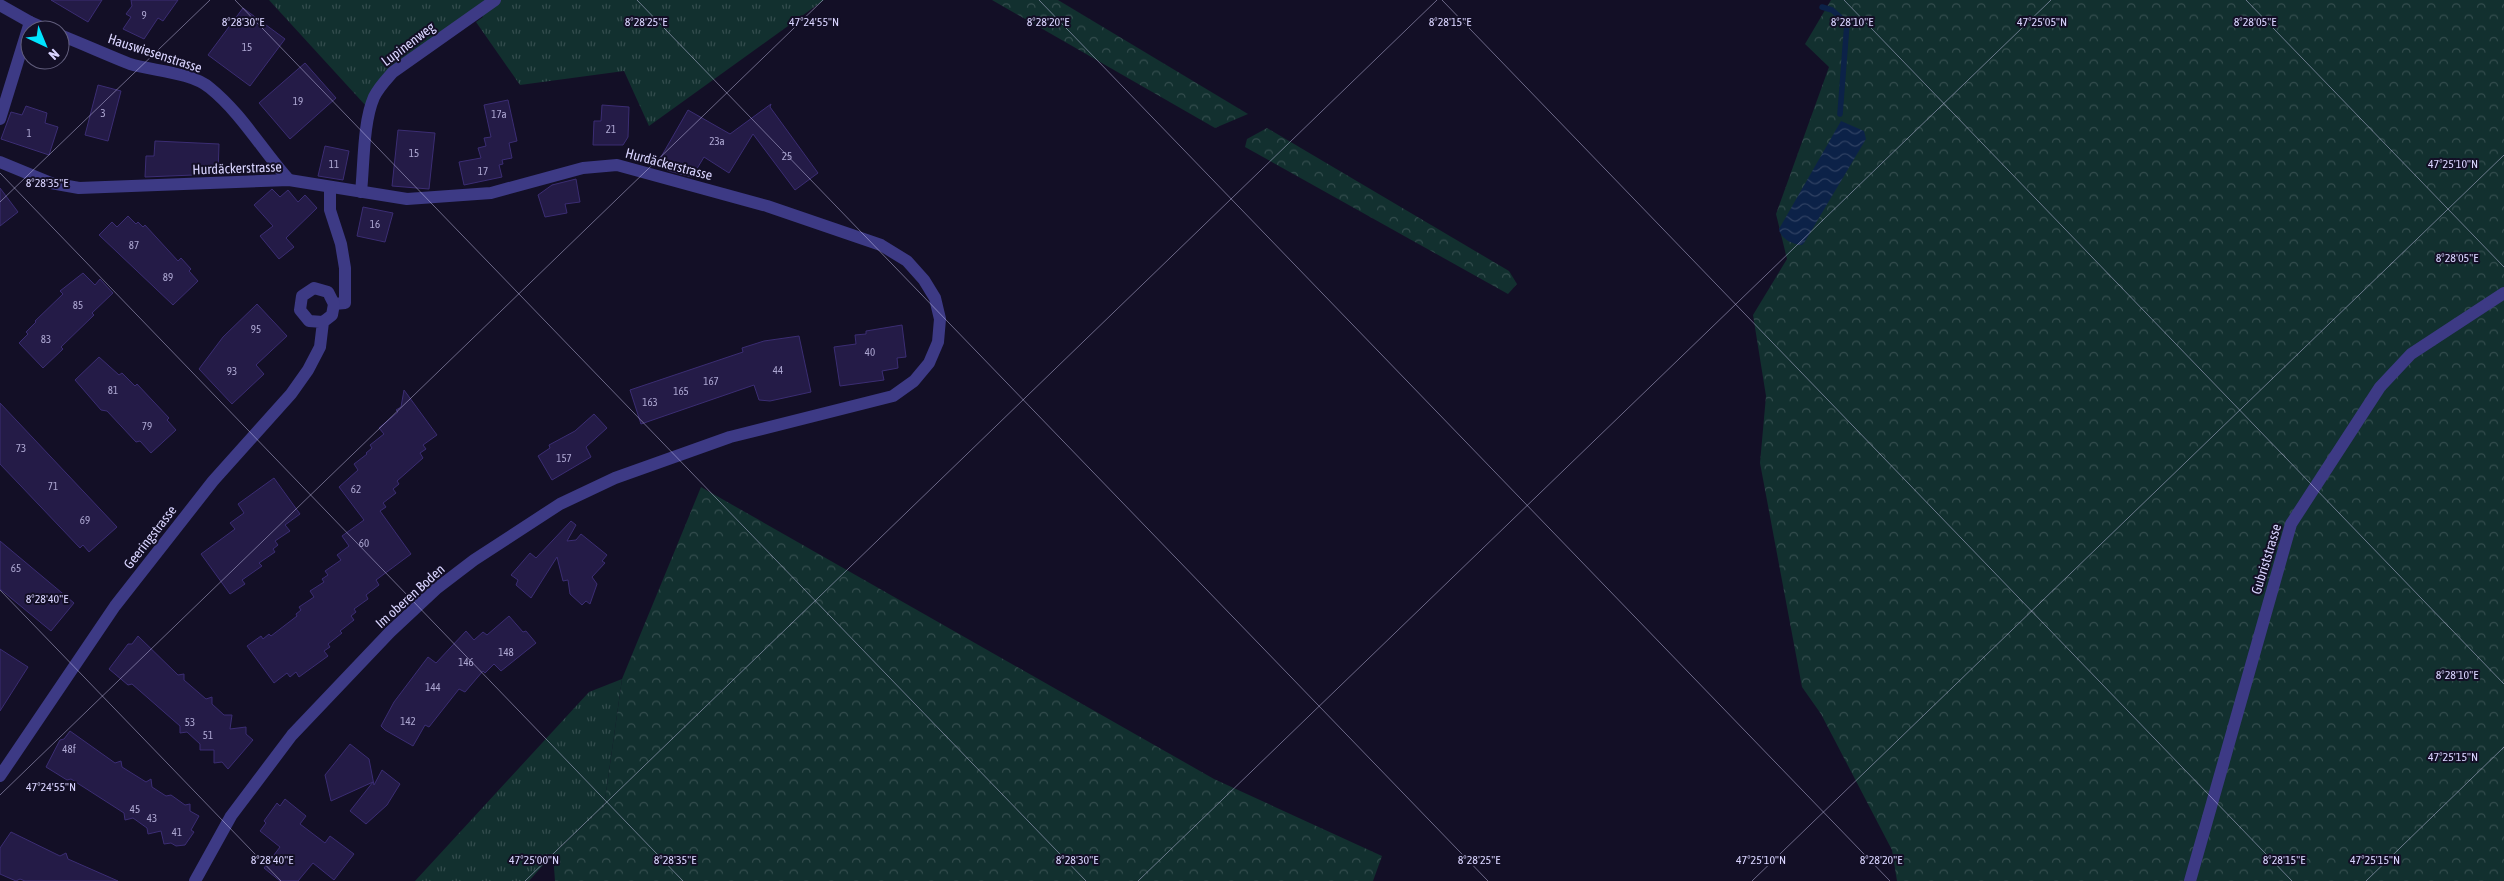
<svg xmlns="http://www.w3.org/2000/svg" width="2504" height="881" font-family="'Asap Condensed',sans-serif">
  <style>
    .grass { fill: url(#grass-tufts) }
    .forest { fill: url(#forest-crowns) }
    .water { fill: url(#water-waves) }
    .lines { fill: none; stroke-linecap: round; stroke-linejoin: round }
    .stream { stroke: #0c2248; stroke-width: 5.5 }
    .building { fill: #241b47; stroke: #3b2d73 }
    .minor { stroke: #3d3a85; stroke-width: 12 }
    .ticks { fill: none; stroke: #d9d4ff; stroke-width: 1; stroke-opacity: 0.45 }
    .labels { text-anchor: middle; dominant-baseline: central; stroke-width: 4; stroke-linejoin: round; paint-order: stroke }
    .number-label { font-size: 11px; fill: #aca6d1 }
    .street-label { font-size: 14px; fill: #d9d4ff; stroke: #130f26 }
    .ticks-label { font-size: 12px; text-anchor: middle; fill: #d9d4ff; stroke: #130f26; stroke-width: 4; stroke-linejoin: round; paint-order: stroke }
  </style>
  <defs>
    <pattern id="grass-tufts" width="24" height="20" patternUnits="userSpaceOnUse" patternTransform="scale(1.25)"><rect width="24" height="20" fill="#12302f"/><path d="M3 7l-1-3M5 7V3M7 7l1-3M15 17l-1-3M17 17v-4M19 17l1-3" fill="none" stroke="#344d4e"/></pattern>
    <pattern id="forest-crowns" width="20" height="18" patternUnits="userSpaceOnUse" patternTransform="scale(1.25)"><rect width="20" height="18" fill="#12302f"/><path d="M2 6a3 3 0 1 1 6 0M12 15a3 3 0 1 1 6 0" fill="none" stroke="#344d4e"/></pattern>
    <pattern id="water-waves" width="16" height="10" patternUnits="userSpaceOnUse" patternTransform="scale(1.25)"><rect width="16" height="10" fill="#0c2248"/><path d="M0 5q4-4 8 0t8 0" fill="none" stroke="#2f4163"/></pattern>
  </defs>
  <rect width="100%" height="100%" fill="#130f26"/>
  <!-- grass -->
  <g class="grass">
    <polygon points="269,0 824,0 649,126 624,71 520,85 476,22 483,17 476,7 395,64 366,106"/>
    <polygon points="622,679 604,807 553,854 529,881 415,881 589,692"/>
  </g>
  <!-- forest -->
  <g class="forest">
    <polygon points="992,0 1058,0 1248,114 1215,128"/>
    <polygon points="1831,0 2504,0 2504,881 1897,881 1892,850 1821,714 1802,687 1760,463 1766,396 1753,315 1787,259 1776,214 1829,67 1805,44"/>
    <polygon points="1267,128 1509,271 1517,284 1508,294 1245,147 1247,139"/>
    <polygon points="701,487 1214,779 1382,856 1373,881 555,881 553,854 604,807 622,679"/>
  </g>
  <!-- water -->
  <path class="water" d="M1841 121 1864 131 1866 139 1804 243 1802 245C1793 245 1780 238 1779 229Z"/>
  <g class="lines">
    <!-- stream -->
    <polyline class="stream" points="1822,7 1832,10 1847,23 1840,114"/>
  </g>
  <!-- building -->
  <g class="building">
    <polygon points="51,0 102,0 88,22"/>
    <polygon points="131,0 178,0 163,21 158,18 144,39 123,29 131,17 126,14 132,6"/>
    <polygon points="243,8 285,39 250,86 208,55"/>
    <polygon points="305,63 336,98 290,139 259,103"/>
    <polygon points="98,85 121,91 108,141 85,135"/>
    <polygon points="508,100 517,141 509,143 512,158 502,160 503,164 499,165 502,177 464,185 459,162 481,158 478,148 486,146 484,138 491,137 484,105"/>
    <polygon points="771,104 770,107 818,173 795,190 753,134 729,173 704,157 692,177 669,171 657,164 688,110 730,134"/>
    <polygon points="602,105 629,107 628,137 623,145 593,145 594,121 601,121"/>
    <polygon points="26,106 47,113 45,123 58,127 49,155 1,139 11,112 22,115"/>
    <polygon points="398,130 435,133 429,189 392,186"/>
    <polygon points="155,141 219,144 218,174 145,177 146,156 154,156"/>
    <polygon points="325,146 349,151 343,180 318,176"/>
    <polygon points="576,179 580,202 565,204 567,213 545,217 538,195 552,185"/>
    <polygon points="0,188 18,212 0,226"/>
    <polygon points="272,189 280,197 288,190 298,202 305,195 317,208 286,238 294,247 279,259 260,236 273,226 254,205"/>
    <polygon points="363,207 393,213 385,242 357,236"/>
    <polygon points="128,216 136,224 138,222 143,227 145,225 178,261 181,258 191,269 189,271 198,281 173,305 99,235 112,222 117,227"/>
    <polygon points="83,273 95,285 100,279 113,293 92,313 94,315 61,347 63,349 43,368 19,343 28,334 26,332 36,322 35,321 63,294 60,291"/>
    <polygon points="257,304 287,336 256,365 264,374 232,404 199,369 223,337"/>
    <polygon points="902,325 906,357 897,358 898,368 882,371 884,380 840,386 834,347 856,344 855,335 866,334 866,331"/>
    <polygon points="799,336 811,392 770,401 759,400 754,385 641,424 630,390 743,352 742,348 764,341"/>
    <polygon points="99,357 119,375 122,373 135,386 137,384 169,418 167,420 176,430 151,453 140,441 136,442 107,411 101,410 75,380"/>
    <polygon points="404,390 437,435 423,445 426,449 420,453 423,458 397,481 399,484 393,489 396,493 383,503 386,507 380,511 411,554 376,580 379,585 366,595 368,599 354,609 356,612 351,616 354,620 340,631 342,633 328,644 330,647 324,651 328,656 299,677 296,672 290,677 287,673 274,683 247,646 261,636 263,639 269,634 271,636 297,616 296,614 301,610 299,607 314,597 310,591 324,582 322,579 328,575 325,571 341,560 337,555 349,546 342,536 364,520 339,487 358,470 354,464 367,454 366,453 372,448 370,445 384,434 379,428 398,412 396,410 401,407"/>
    <polygon points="0,403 117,527 89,552 83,545 80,548 0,464"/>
    <polygon points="594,414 607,428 586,447 591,457 552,480 538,456 550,448 549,445 575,431"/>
    <polygon points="274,478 300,514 285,525 290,531 275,541 278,545 273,549 275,552 259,563 262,566 242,580 245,584 230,594 201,554 235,529 230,523 244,513 238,504"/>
    <polygon points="571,521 576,525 567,541 576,540 581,534 607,555 602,561 605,563 592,577 597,584 590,604 586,601 582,605 570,594 568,580 563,581 557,557 531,598 516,585 518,580 511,575 530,553 536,558"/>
    <polygon points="0,541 74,603 51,631 0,589"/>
    <polygon points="509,616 523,632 526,631 536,643 501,671 494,664 485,673 483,671 465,692 459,689 429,727 425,725 413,746 385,730 381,726 394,702 428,657 436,663 466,631 474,640 483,632 487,635"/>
    <polygon points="138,636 178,675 184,674 184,680 206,699 212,697 212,704 224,715 232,715 230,729 246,727 246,734 253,740 228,769 222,762 214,763 214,750 200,750 200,744 187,732 180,733 180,726 132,684 128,685 109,669 128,644 132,644"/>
    <polygon points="0,649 28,667 0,711"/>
    <polygon points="70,731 115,763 121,761 122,767 146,782 151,779 152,787 166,796 171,795 185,805 190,804 190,811 199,816 191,830 194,832 185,845 176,846 171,843 164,844 161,831 148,834 147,828 133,818 125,820 124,813 71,779 67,780 46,767 60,740 64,739"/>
    <polygon points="350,744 369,759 374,785 382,770 400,784 387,805 366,824 350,811 373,782 331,801 325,775"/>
    <polygon points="285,799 306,816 300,824 325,843 330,836 354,854 334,880 313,863 298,881 280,881 264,868 280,847 260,831 266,823 264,821 277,803 280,806"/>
    <polygon points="11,832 60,856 66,853 68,859 118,881 25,881 20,879 16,881 0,874 0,848"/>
  </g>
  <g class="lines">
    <!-- minor -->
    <g class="minor">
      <polyline points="0,5 30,22 48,30"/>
      <path d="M60 35C83 44 107 55 130 64 153 71 191 72 210 88 242 114 262 150 289 180"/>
      <polyline points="0,119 30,22"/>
      <polyline points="0,162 51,183 79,188 289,180 407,199 491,193 583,168 617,165 767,206 881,245 907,261 924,280 935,298 940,319 938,342 929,363 914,381 893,396 730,437 615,478 560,504 474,560 436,589 390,632 292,735 231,816 195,881"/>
      <polyline points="330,187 330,210 341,244 345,268 345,303 334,304"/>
      <path d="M361 192C364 164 363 122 374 97 379 87 386 80 393 72L495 0"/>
      <polyline points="0,776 115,606 213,481 291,394 308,370 320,347 323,322 332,315 334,304 328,292 314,288 302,296 300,310 309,321 323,322"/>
      <polyline points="2190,881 2291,524 2380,387 2411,354 2504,293"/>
    </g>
  </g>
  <!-- ticks -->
  <path class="ticks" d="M235 0 1086 881M637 0 1488 881M1039 0 1890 881M1442 0 2292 881M1844 0 2504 684M2246 0 2504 267M0 173 683 881M0 202 210 0M0 590 281 881M0 795 823 0M525 881 1437 0M1138 881 2051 0M1752 881 2504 155M2366 881 2504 747"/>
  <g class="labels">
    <!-- number labels -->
    <g class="number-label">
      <text x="144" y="15">9</text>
      <text x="247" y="47">15</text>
      <text x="298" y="101">19</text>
      <text x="103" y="113">3</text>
      <text x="499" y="114">17a</text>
      <text x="611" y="129">21</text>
      <text x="29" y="133">1</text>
      <text x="717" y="141">23a</text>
      <text x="414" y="153">15</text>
      <text x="787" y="156">25</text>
      <text x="334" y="164">11</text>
      <text x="483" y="171">17</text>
      <text x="375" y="224">16</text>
      <text x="134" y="245">87</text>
      <text x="168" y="277">89</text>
      <text x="78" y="305">85</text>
      <text x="256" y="329">95</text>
      <text x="46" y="339">83</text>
      <text x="870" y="352">40</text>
      <text x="778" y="370">44</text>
      <text x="232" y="371">93</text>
      <text x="711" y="381">167</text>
      <text x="113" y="390">81</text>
      <text x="681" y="391">165</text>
      <text x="650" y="402">163</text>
      <text x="147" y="426">79</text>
      <text x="21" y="448">73</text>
      <text x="564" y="458">157</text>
      <text x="53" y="486">71</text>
      <text x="356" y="489">62</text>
      <text x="85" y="520">69</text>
      <text x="364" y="543">60</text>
      <text x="16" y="568">65</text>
      <text x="506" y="652">148</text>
      <text x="466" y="662">146</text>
      <text x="433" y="687">144</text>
      <text x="408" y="721">142</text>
      <text x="190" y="722">53</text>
      <text x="208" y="735">51</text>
      <text x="69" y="749">48f</text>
      <text x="135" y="809">45</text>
      <text x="152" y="818">43</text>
      <text x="177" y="832">41</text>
    </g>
    <!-- street labels -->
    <g class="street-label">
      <text transform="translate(408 44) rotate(-37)">Lupinenweg</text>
      <text transform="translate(155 53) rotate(18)">Hauswiesenstrasse</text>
      <text transform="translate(669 164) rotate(15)">Hurdäckerstrasse</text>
      <text transform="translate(237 168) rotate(-2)">Hurdäckerstrasse</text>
      <text transform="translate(150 537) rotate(-52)">Geeringstrasse</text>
      <text transform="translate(2266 559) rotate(-73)">Gubriststrasse</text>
      <text transform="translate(410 596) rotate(-42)">Im oberen Boden</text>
    </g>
  </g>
  <g class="ticks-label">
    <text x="814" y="26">47°24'55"N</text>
    <text x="2042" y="26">47°25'05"N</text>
    <text x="243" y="26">8°28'30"E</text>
    <text x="646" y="26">8°28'25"E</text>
    <text x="1048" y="26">8°28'20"E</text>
    <text x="1450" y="26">8°28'15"E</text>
    <text x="1852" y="26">8°28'10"E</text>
    <text x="2255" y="26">8°28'05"E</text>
    <text x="2453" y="168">47°25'10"N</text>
    <text x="47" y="187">8°28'35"E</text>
    <text x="2457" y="262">8°28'05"E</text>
    <text x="47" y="603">8°28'40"E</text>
    <text x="2457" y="679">8°28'10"E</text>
    <text x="2453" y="761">47°25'15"N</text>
    <text x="51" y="791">47°24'55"N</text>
    <text x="272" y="864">8°28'40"E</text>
    <text x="675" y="864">8°28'35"E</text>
    <text x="1077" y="864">8°28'30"E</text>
    <text x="1479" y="864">8°28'25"E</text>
    <text x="1881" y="864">8°28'20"E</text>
    <text x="2284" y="864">8°28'15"E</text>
    <text x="534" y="864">47°25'00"N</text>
    <text x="1761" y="864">47°25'10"N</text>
    <text x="2375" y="864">47°25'15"N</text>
  </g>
  <!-- north arrow -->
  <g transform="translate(45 45) rotate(136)"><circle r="24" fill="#130f26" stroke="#625e7d"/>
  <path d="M0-4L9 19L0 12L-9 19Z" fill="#00e5ff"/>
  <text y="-8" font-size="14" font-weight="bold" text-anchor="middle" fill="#d9d4ff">N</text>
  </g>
</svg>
